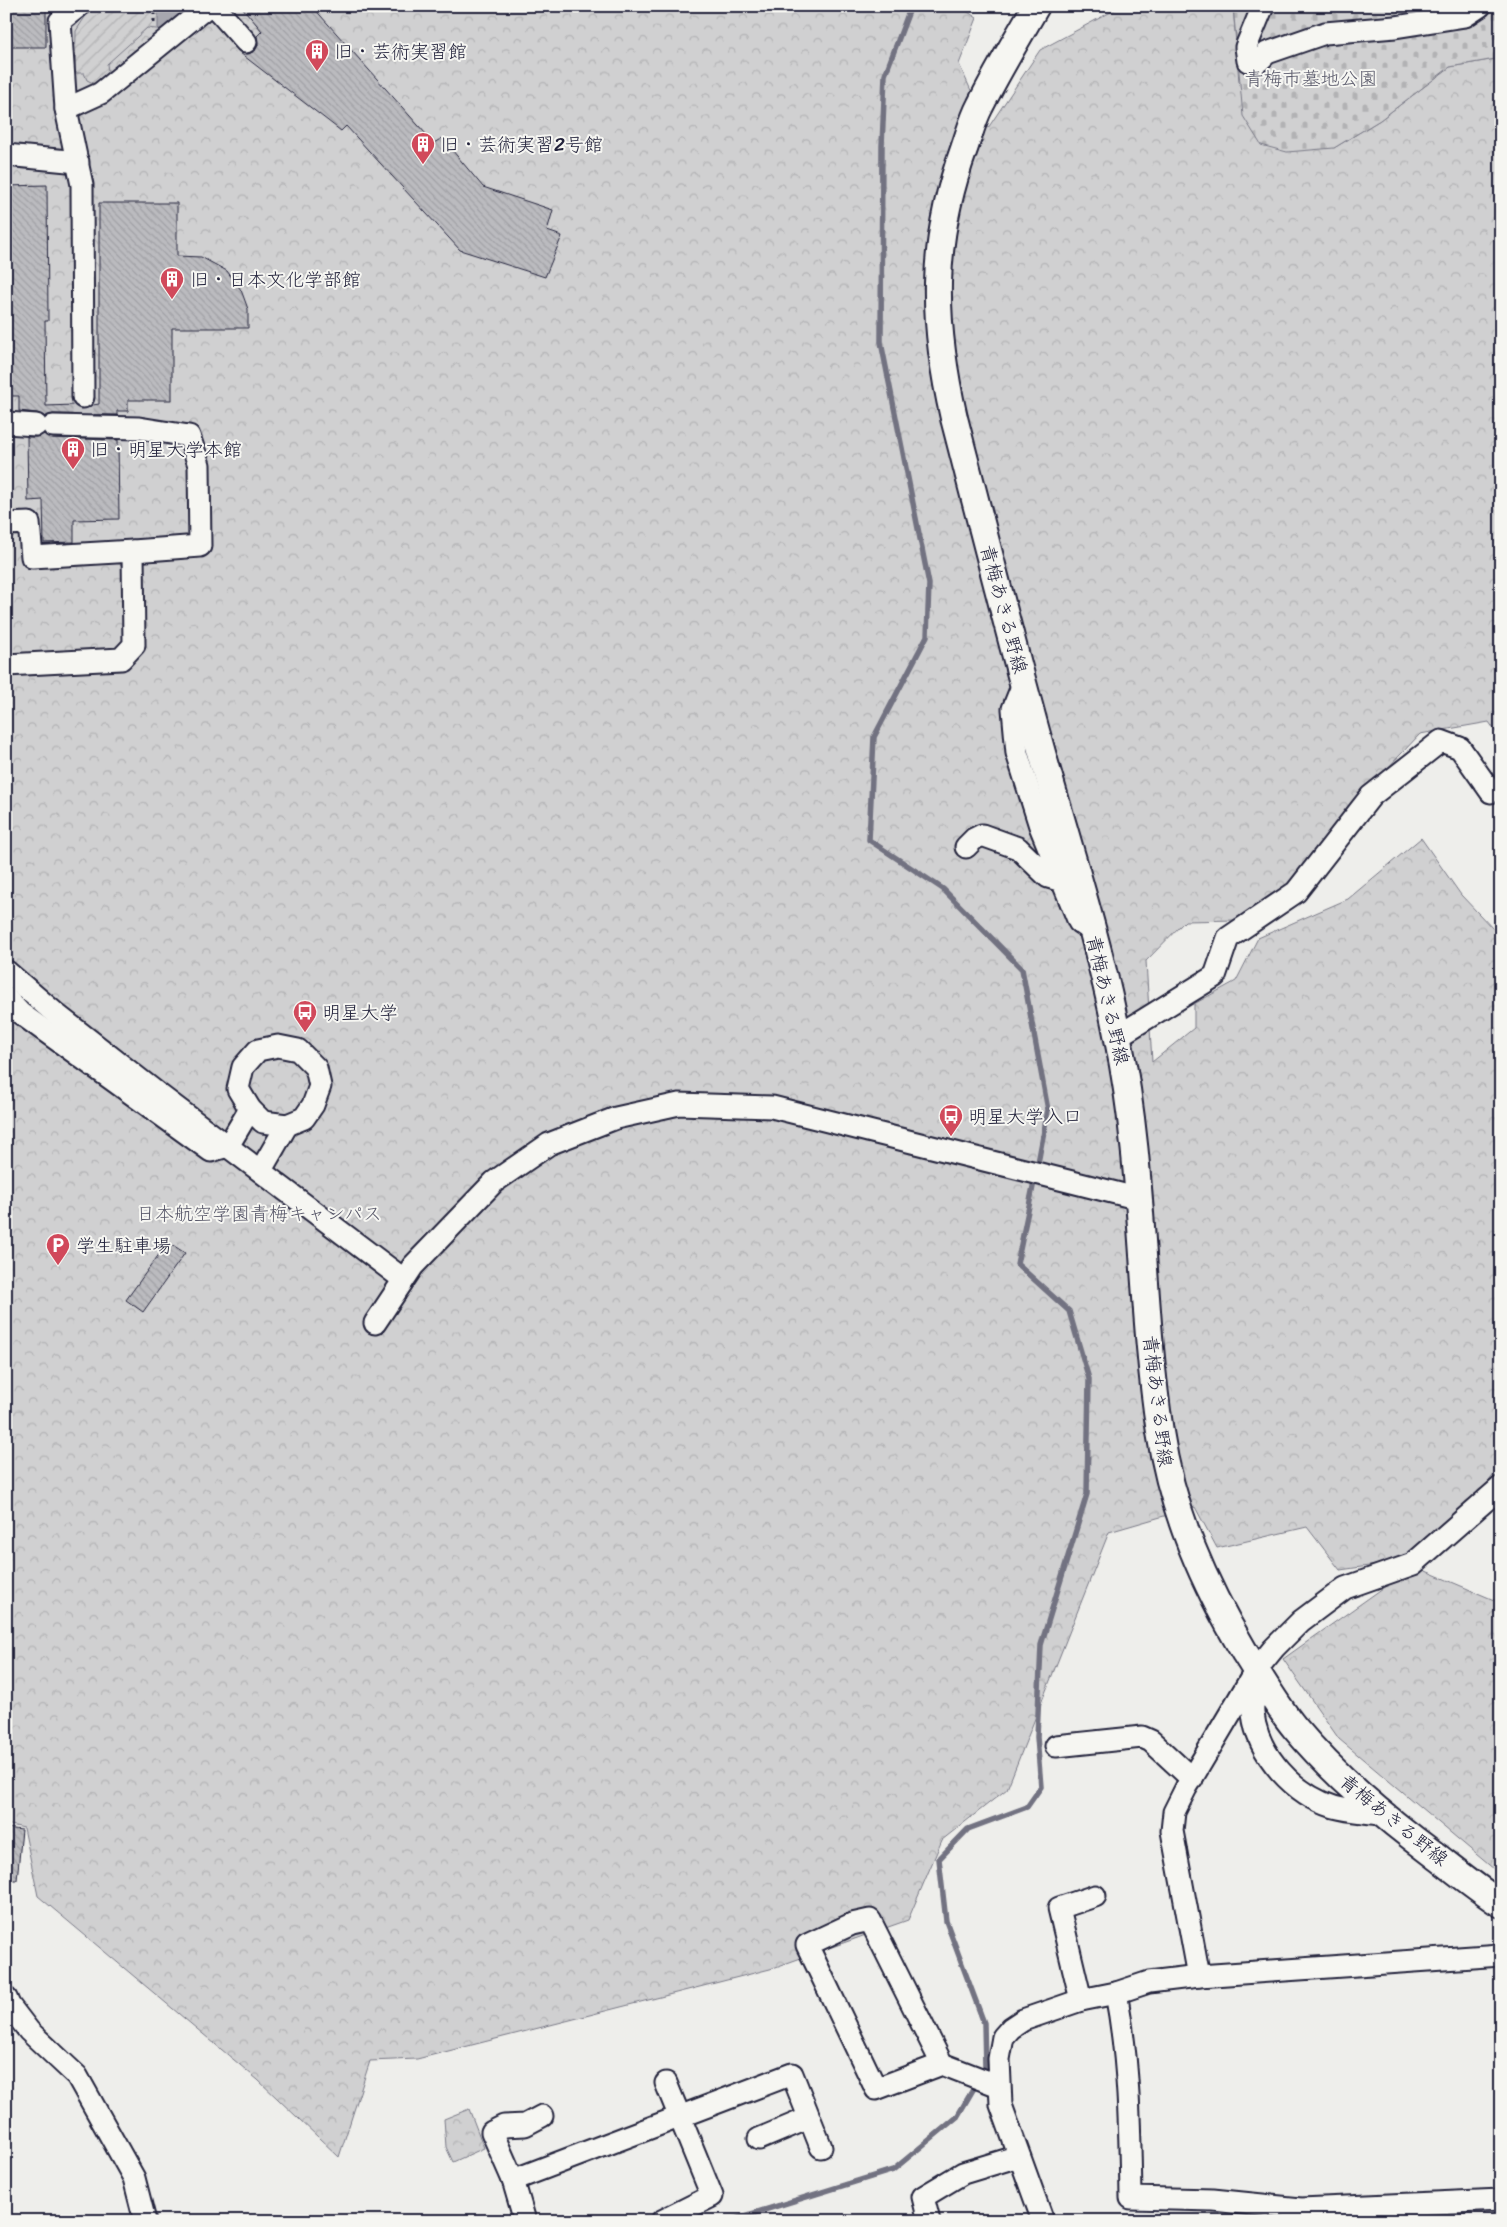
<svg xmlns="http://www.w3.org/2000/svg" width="1507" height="2227" font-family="Sriracha,'Klee One',sans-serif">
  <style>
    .forest { fill: url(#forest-crowns); stroke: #797986 }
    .cemetery { fill: url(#cemetery-stones); stroke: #797986 }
    .garden { fill: url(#garden-furrows); stroke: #797986 }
    .water { fill: #a7a7af; stroke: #727281 }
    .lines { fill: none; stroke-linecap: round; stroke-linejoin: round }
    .stream { stroke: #727281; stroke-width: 5.5 }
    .building { fill: url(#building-back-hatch); stroke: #22223b }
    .minor-tunnel { stroke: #c5c5c8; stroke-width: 21; stroke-dasharray: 21 11; stroke-linecap: butt }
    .minor-casing { stroke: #22223b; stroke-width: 25 }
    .major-casing { stroke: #22223b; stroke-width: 30 }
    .path { stroke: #22223b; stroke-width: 3; stroke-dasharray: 4 4; stroke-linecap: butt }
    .minor { stroke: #f6f6f2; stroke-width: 21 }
    .major { stroke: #f6f6f2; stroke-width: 26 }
    .labels { text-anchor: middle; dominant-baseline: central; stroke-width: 4; stroke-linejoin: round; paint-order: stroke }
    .poi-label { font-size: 19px; fill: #22223b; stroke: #f6f6f2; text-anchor: start }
    .park-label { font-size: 19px; fill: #565668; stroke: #f6f6f2 }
    .street-label { font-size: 19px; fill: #22223b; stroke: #f6f6f2 }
  </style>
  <defs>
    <pattern id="forest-crowns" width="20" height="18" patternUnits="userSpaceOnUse" patternTransform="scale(1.25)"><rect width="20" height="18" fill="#d0d0d1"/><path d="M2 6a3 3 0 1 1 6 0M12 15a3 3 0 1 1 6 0" fill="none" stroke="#b2b2b4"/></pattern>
    <pattern id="cemetery-stones" width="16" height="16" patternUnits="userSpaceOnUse" patternTransform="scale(1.25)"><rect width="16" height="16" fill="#d0d0d1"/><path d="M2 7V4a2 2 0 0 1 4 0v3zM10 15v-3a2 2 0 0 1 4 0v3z" fill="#b2b2b4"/></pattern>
    <pattern id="garden-furrows" width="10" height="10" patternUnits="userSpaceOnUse" patternTransform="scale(1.25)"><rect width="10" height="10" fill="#d0d0d1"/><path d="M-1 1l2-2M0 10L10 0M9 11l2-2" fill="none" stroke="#b2b2b4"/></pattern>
    <pattern id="building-back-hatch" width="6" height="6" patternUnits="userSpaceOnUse" patternTransform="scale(1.25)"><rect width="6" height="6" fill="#bbbbbf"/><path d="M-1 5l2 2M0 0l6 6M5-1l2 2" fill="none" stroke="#a0a0a5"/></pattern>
  </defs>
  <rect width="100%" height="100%" fill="#eeeeeb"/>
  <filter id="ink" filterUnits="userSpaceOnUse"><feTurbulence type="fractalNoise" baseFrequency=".02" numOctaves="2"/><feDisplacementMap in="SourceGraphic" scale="10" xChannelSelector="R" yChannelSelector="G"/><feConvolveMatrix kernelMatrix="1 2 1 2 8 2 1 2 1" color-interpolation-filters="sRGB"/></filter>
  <g filter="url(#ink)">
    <!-- forest -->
    <g class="forest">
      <polygon points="6,6 959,6 977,18 959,64 988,128 1040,50 1122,6 1233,6 1239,82 1334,148 1380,120 1450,67 1501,58 1501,739 1489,722 1420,734 1363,794 1315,870 1237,920 1185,921 1146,961 1152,1062 1194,1028 1194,1004 1236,981 1258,938 1348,899 1421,838 1461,895 1495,931 1501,927 1501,1459 1495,1473 1433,1557 1340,1570 1307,1527 1217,1548 1195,1507 1109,1532 1007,1789 942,1840 908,1920 770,1969 417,2059 370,2061 339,2157 258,2080 38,1896 24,1828 6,1824"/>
      <polygon points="1414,1566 1501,1603 1501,1875 1339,1739 1283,1659"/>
      <polygon points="469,2109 484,2148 453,2162 446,2147 444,2119"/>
    </g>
    <!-- cemetery -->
    <polygon class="cemetery" points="1233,6 1501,6 1501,58 1450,67 1380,120 1334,148 1287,152 1261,145 1243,116"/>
    <!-- garden -->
    <polygon class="garden" points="92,6 187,6 186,10 166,30 147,28 107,64 109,78 99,86 87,80 84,73 75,73 76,31"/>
    <!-- water -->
    <polygon class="water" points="158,6 184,6 186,10 167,30 158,29"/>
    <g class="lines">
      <!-- stream -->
      <g class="stream">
        <polyline points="911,6 885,75 882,146 881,342 929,584 927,636 874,737 869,840 943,889 1022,969 1048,1110 1037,1168"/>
        <polyline points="729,2221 893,2170 957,2117 985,2069 984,2023 946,1921 939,1859 968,1829 1027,1807 1041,1787 1037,1737 1041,1645 1087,1494 1089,1379 1069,1311 1017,1264 1035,1177"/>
      </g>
    </g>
    <!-- building -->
    <g class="building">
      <rect x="6" y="6" width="40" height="41"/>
      <polygon points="241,6 312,6 434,143 442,138 483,187 553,210 547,231 562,236 545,277 460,250 346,126 341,131 240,53 248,54 255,51 258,45 257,36 262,31"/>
      <polygon points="47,185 48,321 45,321 46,406 74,405 84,409 93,405 99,404 99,203 177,203 177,256 201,257 227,271 241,290 248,309 248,328 172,328 172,400 128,400 128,411 117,411 117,415 53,414 45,417 37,413 19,411 19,396 6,396 6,186"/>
      <polygon points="44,434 53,438 118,440 119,519 74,520 74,542 44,543 43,500 28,501 27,437 36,437"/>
      <polygon points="168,1242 185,1253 143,1312 126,1300"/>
      <polygon points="6,1828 22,1830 17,1880 6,1880"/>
    </g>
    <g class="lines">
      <!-- minor-tunnel -->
      <polyline class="minor-tunnel" points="83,397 83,417"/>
      <!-- minor casing -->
      <g class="minor-casing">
        <g id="minor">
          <polyline points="79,6 60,21 66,109 82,185 83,397"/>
          <polyline points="214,6 246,42"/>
          <polyline points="1263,6 1246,47 1248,61 1259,61 1267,53 1325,33 1395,27 1465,16 1480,6"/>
          <polyline points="66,109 101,93 208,6"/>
          <polyline points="6,155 78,162"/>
          <polyline points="6,423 36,425"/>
          <polyline points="53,426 139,428 189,436 199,465 200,546 133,551"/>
          <polyline points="6,524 29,523 32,557 133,551 134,645 121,659 6,665"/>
          <polyline points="1023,684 1013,709 1017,753 1040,826 1079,922 1088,928"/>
          <polyline points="966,847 974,839 982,835 1018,848 1048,877 1062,881"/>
          <polyline points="6,971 56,1014 157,1093 403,1279"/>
          <polyline points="6,998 20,1013 211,1151 228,1146 250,1109"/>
          <polyline points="1118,1036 1215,976 1228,938 1296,892 1371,796 1441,741 1460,748 1491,792"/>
          <polygon points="278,1046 298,1050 316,1068 320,1086 313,1105 304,1118 287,1125 263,1122 250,1109 238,1089 243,1067 258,1050"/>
          <polyline points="261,1170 287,1125"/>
          <polyline points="375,1323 413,1266 494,1182 549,1144 616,1118 679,1104 772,1107 1140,1199"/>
          <path d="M1255 1675C1255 1687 1252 1701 1253 1713 1257 1755 1295 1795 1334 1807 1348 1811 1365 1812 1380 1814"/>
          <polyline points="1056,1746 1142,1737 1151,1741 1192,1779"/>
          <polyline points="1199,1976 1172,1831 1174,1812 1186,1788 1256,1670 1274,1648 1301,1621 1345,1588 1413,1564 1501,1487"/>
          <path d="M1116 1993C1129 2060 1130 2129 1131 2198L1213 2200 1301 2209 1501 2200"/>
          <polyline points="6,1998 9,2005 29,2031 77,2076 134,2178 145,2221"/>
          <polyline points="1081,2000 1059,1908 1095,1896"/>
          <polyline points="942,2064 876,2089 807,1945 852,1924 870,1920 942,2064 999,2086"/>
          <polyline points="759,2139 809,2118"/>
          <polyline points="513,2180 792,2074 821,2147"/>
          <polyline points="525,2221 513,2180 492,2132 504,2126 525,2125 542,2116"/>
          <polyline points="662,2221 712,2196 666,2083"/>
          <polyline points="929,2221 923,2197 963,2173 1019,2156"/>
          <polyline points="1043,2221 1001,2105 999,2059 1003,2037 1011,2028 1023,2020 1081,2000 1116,1993 1149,1982 1199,1976 1501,1955"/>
        </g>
      </g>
      <!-- major casing -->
      <g class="major-casing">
        <path id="major" d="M1036 6C1017 39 997 72 980 106 973 119 969 135 964 149 930 243 932 322 954 418 983 530 1011 641 1042 753 1069 848 1099 942 1118 1039 1145 1168 1140 1301 1160 1432 1172 1512 1204 1584 1245 1653 1261 1678 1276 1705 1295 1728 1336 1777 1384 1817 1435 1855 1457 1872 1478 1889 1501 1904"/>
      </g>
      <!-- path -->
      <polyline class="path" points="154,23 154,6"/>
      <!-- minor -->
      <use href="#minor" class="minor"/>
      <!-- major -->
      <use href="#major" class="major"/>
    </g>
  </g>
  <!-- icons -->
  <defs>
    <g id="building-pin" transform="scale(1.25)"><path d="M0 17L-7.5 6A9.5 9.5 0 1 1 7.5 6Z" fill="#d1495b" stroke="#f6f6f2"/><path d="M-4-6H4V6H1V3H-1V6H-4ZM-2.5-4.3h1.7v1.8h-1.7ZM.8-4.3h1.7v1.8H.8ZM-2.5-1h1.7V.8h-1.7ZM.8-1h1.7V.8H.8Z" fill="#fff"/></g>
    <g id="bus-pin" transform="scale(1.25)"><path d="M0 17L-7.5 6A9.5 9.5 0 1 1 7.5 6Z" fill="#d1495b" stroke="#f6f6f2"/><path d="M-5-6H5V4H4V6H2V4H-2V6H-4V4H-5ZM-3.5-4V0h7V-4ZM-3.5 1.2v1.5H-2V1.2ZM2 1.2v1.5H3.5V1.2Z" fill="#fff"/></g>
    <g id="parking-pin" transform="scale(1.25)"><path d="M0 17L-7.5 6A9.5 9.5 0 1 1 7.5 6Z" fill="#d1495b" stroke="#f6f6f2"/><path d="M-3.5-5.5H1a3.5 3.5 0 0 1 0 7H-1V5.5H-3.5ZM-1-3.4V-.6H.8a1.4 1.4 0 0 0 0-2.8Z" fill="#fff"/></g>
  </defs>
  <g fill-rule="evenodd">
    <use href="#building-pin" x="317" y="51"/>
    <use href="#building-pin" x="423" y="144"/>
    <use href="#building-pin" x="172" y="279"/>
    <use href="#building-pin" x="73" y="449"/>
    <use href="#bus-pin" x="305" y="1012"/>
    <use href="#bus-pin" x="951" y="1116"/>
    <use href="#parking-pin" x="58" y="1245"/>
  </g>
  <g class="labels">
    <!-- poi labels -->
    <g class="poi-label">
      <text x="334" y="51">旧・芸術実習館</text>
      <text x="440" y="144">旧・芸術実習2号館</text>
      <text x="190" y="279">旧・日本文化学部館</text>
      <text x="90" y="449">旧・明星大学本館</text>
      <text x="322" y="1012">明星大学</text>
      <text x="968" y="1116">明星大学入口</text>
      <text x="76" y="1245">学生駐車場</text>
    </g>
    <!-- park labels -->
    <g class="park-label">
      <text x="1311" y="78">青梅市墓地公園</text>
      <text x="259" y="1213">日本航空学園青梅キャンパス</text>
    </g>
    <!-- street labels -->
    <g class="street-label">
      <text transform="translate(1004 609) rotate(75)">青梅あきる野線</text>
      <text transform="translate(1108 1000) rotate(77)">青梅あきる野線</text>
      <text transform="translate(1158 1401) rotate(83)">青梅あきる野線</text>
      <text transform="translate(1394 1820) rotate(39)">青梅あきる野線</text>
    </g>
  </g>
  <!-- margin -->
  <rect width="1507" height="2227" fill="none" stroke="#f6f6f2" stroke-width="25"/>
  <rect x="12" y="12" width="1482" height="2202" fill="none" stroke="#22223b" stroke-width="2" filter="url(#ink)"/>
</svg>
